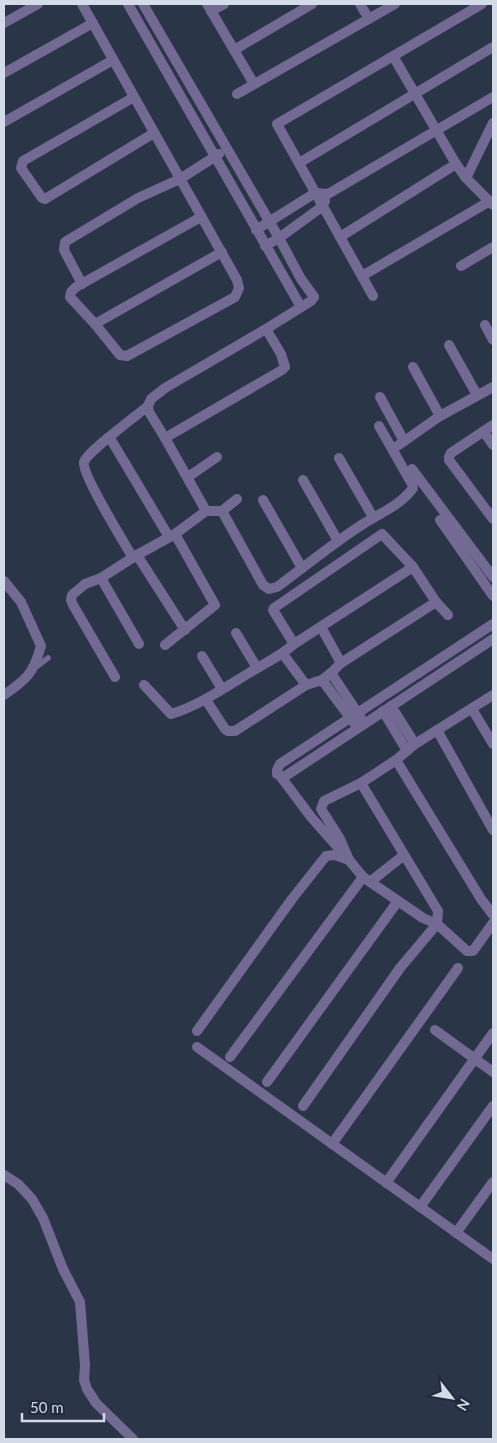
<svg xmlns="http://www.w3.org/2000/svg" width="497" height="1443" font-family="Lato,sans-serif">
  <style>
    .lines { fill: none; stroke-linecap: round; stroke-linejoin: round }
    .service { stroke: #736a93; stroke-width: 5.5 }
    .minor { stroke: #736a93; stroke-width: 10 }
  </style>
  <rect width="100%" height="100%" fill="#2a3548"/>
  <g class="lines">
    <!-- service -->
    <polyline class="service" points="36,667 48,658"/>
    <!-- minor -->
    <g class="minor">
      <polyline points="82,4 237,280 239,288 235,297 127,356 120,355 95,324"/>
      <polyline points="128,4 301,307"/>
      <polyline points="143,4 279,238 301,279 314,297 311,301 266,329 165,388 151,399 148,406 149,412 165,438 206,511"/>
      <polyline points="207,4 254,84"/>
      <polyline points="360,4 369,19"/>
      <polyline points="211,11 224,4"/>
      <polyline points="4,23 38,4"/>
      <polyline points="234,50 312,4"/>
      <polyline points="393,56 456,164 466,178 493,205"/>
      <polyline points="4,73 93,23"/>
      <polyline points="237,94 395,4"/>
      <polyline points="134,97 23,161 21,168 42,198 45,199 154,133"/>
      <polyline points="4,122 113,60"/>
      <polyline points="299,163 493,47"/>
      <polyline points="466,178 493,123"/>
      <polyline points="201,217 76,287 71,292 70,297 95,324 222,252"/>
      <polyline points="256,230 315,193 328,194 493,97"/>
      <polyline points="340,237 456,164"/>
      <polyline points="265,246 279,238 323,206 325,201"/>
      <polyline points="461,266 493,247"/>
      <polyline points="362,276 490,201"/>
      <polyline points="82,284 64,250 65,242 138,198 180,179 219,154"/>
      <polyline points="373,296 277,124 482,4"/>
      <polyline points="485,325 493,340"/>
      <polyline points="449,345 477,395"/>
      <polyline points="413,367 440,416"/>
      <polyline points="380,397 404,441"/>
      <polyline points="493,425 451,453 449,457 449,460 493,519"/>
      <polyline points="484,432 493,445"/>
      <polyline points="110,438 169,537"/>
      <polyline points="165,438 282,370 285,367 281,354 266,329"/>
      <polyline points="393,449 440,416 493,387"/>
      <polyline points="339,458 373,517"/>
      <polyline points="412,469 493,577"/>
      <polyline points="188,477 217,457"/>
      <polyline points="303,480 338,541"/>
      <polyline points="263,500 302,568"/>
      <path d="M222 511 263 585 269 589 277 587C304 567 331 545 360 526 378 514 400 506 413 488L412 484 379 426"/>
      <polyline points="440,520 493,596"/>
      <polyline points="137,555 185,630"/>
      <path d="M133 558C125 544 81 473 84 462 87 452 136 416 148 406"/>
      <polyline points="101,578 139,644"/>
      <path d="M4 581 21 602 41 646C33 674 27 679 4 695"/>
      <polyline points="493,624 280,764 277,770 277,774 284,777 493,639"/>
      <polyline points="321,627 341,663"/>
      <polyline points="236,633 257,668"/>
      <polyline points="294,644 273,610 274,608 382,534 413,567 436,602 448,615"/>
      <polyline points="165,645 215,605 175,534"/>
      <polyline points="283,654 306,685"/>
      <polyline points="202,656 222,689"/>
      <polyline points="331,673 361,718"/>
      <polyline points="115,677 73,605 71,600 72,595 85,584 101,578 137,555 175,534 206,511 222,511 237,499"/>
      <polyline points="322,680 354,723"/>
      <path d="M144 685 171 714C200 705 224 688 249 673 265 663 281 656 294 644L413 567"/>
      <polyline points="493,695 415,744 396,760 361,783 324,801 321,809 340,839 349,860 363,877 423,918 437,924 467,951 473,951 493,923"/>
      <polyline points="206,700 225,729 228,731 235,731 306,685 322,680 331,673 341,663 436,602"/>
      <polyline points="391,706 415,744"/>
      <polyline points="472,709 493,744"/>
      <polyline points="383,711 407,751"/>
      <polyline points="437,730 493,830"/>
      <polyline points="396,760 481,899 493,915"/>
      <polyline points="281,777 311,817 342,852"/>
      <polyline points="370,882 404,855"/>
      <polyline points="435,1030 493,1072"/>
      <polyline points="197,1031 292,899 326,856 335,855 349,860"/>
      <polyline points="197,1047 493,1259"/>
      <polyline points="230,1057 363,877"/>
      <polyline points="267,1082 398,901"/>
      <polyline points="303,1106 400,968 437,924 438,911 361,783"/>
      <polyline points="332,1144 458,968"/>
      <polyline points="4,1175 18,1184 32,1199 43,1218 63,1269 80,1302 85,1365 84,1380 87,1389 96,1403 133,1439"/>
      <polyline points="386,1183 493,1033"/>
      <polyline points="420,1207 493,1106"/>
      <polyline points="456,1233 493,1182"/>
    </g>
  </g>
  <!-- border -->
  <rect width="497" height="1443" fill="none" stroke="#d4dbe8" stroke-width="10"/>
  <!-- north arrow -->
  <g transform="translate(452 1398) rotate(121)" stroke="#202a3d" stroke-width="4" paint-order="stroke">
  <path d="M0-4L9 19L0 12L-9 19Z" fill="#d4dbe8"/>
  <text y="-8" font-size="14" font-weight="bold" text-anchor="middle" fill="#d4dbe8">N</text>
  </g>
  <!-- scale -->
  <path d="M22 1413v8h82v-8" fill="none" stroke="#d4dbe8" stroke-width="2.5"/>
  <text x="30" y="1413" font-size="15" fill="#d4dbe8" stroke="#202a3d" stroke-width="4" paint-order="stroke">50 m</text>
</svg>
